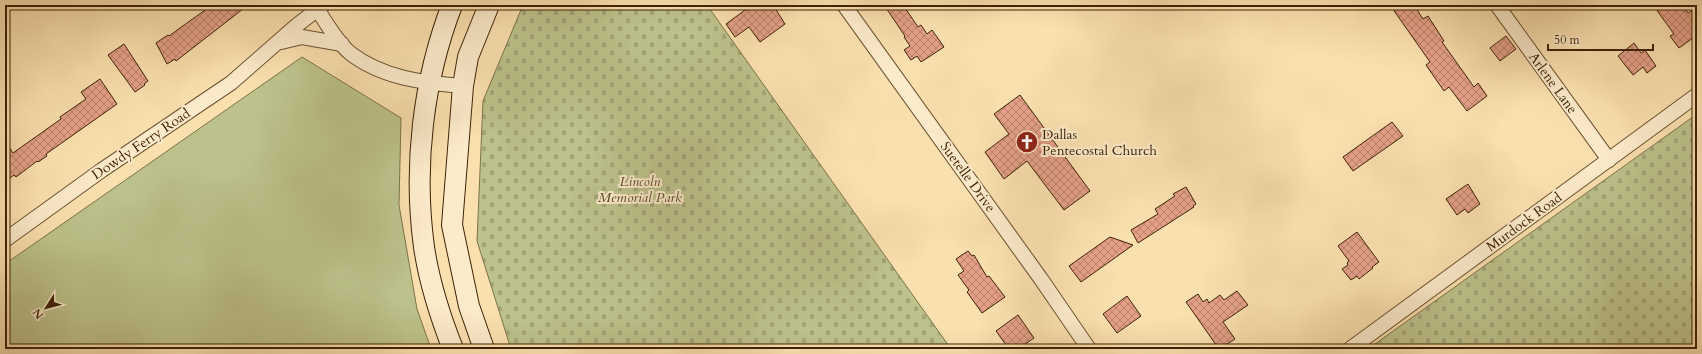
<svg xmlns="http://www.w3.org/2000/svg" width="1702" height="354" font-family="Cardo,serif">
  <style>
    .grass { fill: #bdc28c; stroke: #7c7248 }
    .cemetery { fill: url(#cemetery-stones); stroke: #7c7248 }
    .building { fill: url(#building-cross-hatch); stroke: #3c2205 }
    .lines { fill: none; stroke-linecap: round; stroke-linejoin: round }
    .minor-casing { stroke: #6c5230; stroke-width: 16 }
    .secondary-casing { stroke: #3c2205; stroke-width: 22 }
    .minor { stroke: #fcebcb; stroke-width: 14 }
    .secondary { stroke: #fcebcb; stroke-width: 20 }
    .labels { text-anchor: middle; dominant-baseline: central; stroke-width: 4; stroke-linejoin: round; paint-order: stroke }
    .street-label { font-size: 14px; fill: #3c2205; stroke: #fcebcb }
    .poi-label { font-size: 14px; fill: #3c2205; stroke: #fcebcb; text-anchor: start }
    .park-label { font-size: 14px; font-style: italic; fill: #5c4a27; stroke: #fcebcb }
  </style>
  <defs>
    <pattern id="cemetery-stones" width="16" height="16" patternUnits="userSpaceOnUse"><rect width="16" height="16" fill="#bdc28c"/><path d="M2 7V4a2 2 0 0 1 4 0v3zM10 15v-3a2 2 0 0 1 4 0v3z" fill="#a3a677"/></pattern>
    <pattern id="building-cross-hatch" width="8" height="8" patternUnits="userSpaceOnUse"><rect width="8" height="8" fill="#e4a087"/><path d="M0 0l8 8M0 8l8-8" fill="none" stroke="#ba826c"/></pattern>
  </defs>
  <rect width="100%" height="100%" fill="#fbe0af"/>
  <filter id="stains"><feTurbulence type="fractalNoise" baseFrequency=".005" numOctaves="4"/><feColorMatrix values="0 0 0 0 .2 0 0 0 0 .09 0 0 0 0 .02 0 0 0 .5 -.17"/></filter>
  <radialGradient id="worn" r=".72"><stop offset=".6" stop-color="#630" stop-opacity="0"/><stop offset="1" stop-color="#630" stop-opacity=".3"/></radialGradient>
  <!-- grass -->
  <polygon class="grass" points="302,57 401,118 399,205 417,309 431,349 5,349 5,264"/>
  <!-- cemetery -->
  <g class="cemetery">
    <polygon points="523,5 707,5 951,349 511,349 477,241 483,101"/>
    <polygon points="1697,114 1697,349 1368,349"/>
  </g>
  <!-- building -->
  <g class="building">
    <polygon points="212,5 248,5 176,61 175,59 167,64 156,43 168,35 169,36"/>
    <polygon points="752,5 773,5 785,24 760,42 749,27 735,37 726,24"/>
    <polygon points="884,5 903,5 918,27 921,25 927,34 932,30 944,47 921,62 917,56 911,60 904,50 910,46 904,37 905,36"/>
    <polygon points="1390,5 1414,5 1423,19 1428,16 1444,41 1442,42 1474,87 1478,83 1487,96 1467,111 1449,87 1444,91 1426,65 1430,62"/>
    <polygon points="1653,5 1682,5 1688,13 1697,7 1697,35 1679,48 1670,36 1674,34"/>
    <polygon points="1506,36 1516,49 1500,61 1490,48"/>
    <polygon points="1634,43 1641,53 1645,50 1656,66 1647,73 1643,67 1633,75 1618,56"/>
    <polygon points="124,44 148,81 144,84 145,85 135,92 108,55"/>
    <polygon points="100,79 117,104 46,154 47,156 38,162 37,161 16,177 14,175 10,178 5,171 5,141 13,153 61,119 60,117 86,99 81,92"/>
    <polygon points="1020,95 1090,191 1064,210 1027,161 1004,179 985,152 1009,134 994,114"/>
    <polygon points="1392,122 1403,136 1353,171 1343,157"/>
    <polygon points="1468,184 1480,204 1468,213 1465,209 1457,215 1446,199"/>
    <polygon points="1186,187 1196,204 1193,206 1194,207 1138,243 1131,230 1158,214 1155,209 1175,196 1173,194"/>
    <polygon points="1357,232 1379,262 1372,267 1373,268 1359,279 1357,276 1351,280 1342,269 1348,265 1347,263 1349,261 1338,246"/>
    <polygon points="1110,237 1133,245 1081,282 1069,266"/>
    <polygon points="968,251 972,256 974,255 987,277 989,276 1005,297 982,313 967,292 969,290 958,275 964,271 956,259"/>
    <polygon points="1237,291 1248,305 1223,322 1235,339 1219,349 1186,302 1198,294 1203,302 1207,299 1209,303 1220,295 1224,300"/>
    <polygon points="1127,296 1141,316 1117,333 1103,314"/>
    <polygon points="1018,315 1034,338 1018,349 1009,349 996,331"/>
  </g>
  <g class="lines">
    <!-- minor casing -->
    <g class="minor-casing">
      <g id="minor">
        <polyline points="844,5 1041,279 1089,349"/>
        <polyline points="1497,5 1609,160"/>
        <path d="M317 9C327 24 337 42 350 53 382 78 424 83 463 86"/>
        <polyline points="281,42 302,37 342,44"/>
        <polyline points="5,240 102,170 231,83 296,26 323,5"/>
        <polyline points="1350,349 1697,95"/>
      </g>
    </g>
    <!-- secondary casing -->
    <g class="secondary-casing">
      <g id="secondary">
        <path d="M452 5C423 81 413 166 424 247 429 281 440 316 453 349"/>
        <polyline points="484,349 469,306 452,225 463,86 468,57 489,5"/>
      </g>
    </g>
    <!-- minor -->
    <use href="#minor" class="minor"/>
    <!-- secondary -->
    <use href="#secondary" class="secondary"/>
  </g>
  <!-- icons -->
  <defs>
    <g id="church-disc" transform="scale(1.15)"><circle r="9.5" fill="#8f2418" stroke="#fcebcb"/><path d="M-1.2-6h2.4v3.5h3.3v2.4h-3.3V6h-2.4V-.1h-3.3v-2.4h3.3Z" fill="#fff"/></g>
  </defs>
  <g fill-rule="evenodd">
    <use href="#church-disc" x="1027" y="142"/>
  </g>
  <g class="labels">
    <!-- street labels -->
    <g class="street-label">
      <text transform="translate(1553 83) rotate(54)">Arlene Lane</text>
      <text transform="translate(141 144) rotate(-34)">Dowdy Ferry Road</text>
      <text transform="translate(968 177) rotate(54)">Suetelle Drive</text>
      <text transform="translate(1524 222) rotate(-36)">Murdock Road</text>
    </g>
    <!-- poi labels -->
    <g class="poi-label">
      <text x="1042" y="134">Dallas<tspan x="1042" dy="16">Pentecostal Church</tspan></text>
    </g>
    <!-- park labels -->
    <g class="park-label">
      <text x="640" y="181">Lincoln<tspan x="640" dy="16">Memorial Park</tspan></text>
    </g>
  </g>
  <!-- margin -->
  <rect width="1702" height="354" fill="none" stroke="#fbe0af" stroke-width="20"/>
  <rect x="6" y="6" width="1690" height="342" fill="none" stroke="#3c2205" stroke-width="2"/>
  <rect x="10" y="10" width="1682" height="334" fill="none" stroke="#3c2205"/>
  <!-- north arrow -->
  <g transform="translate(46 308) rotate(234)" stroke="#fcebcb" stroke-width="3" paint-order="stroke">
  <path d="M0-3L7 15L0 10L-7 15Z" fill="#3c2205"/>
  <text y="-6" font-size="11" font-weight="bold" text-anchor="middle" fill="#3c2205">N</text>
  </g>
  <!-- scale -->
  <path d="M1548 44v6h105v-6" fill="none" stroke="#3c2205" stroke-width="2"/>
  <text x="1554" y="44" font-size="12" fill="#3c2205" stroke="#fcebcb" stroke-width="3" paint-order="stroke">50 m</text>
  <rect width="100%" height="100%" filter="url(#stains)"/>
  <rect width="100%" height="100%" fill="url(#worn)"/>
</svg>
